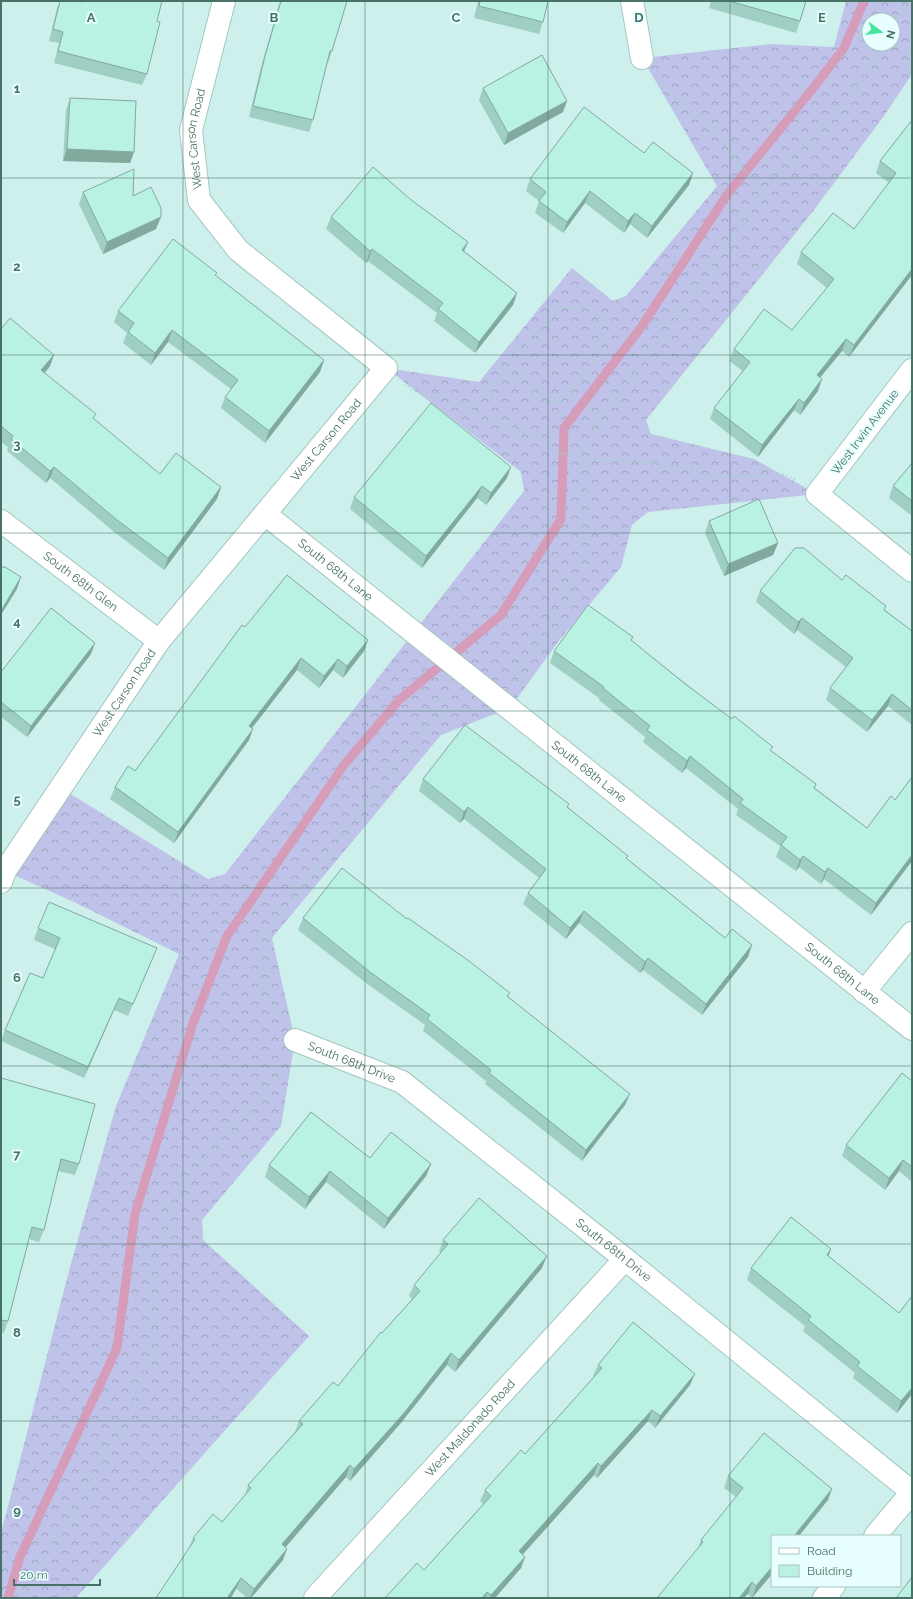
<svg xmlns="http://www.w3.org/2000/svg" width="913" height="1599" font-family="Raleway,sans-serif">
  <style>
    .residential { fill: #cdf0ec; fill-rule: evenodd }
    .forest { fill: url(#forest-crowns); fill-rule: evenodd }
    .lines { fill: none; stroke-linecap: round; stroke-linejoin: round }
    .stream { stroke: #d69dba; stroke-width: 9 }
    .minor-casing { stroke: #a3c7c0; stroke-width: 24 }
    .path { stroke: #9dd5c6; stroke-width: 2.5; stroke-dasharray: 1 3; stroke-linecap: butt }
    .minor { stroke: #fff; stroke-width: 22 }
    .wall { fill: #9fcfc2 }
    .shaded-wall { fill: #82a99e }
    .building { fill: #b9f1e2; stroke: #82a99e }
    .grid { fill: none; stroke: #487266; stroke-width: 1; stroke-opacity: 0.55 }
    .labels { text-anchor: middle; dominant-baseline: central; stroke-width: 4; stroke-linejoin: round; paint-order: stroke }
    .street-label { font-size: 12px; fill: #487266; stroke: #e7fffe }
    .grid-label { font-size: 13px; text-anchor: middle; font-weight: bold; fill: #487266; stroke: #e7fffe; stroke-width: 4; stroke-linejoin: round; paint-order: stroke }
  </style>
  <defs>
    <pattern id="forest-crowns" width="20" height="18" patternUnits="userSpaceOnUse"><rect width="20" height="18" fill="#c0c3e9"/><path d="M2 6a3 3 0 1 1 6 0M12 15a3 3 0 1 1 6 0" fill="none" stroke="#9ea3c1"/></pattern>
  </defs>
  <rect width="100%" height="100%" fill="#e1fcfa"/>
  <!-- residential -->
  <path class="residential" d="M1 1H912V1598H1ZM869 20H893V44H869ZM772 1536H900V1586H772Z"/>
  <!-- forest -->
  <path class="forest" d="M846 1H912V74L884 116 814 210 646 420 651 434 754 459 817 494 648 512 632 525 621 567 558 642 510 708 441 735 272 938 295 1040 281 1126 202 1220 203 1240 309 1336 76 1598H1V1533L70 1267 116 1106 179 954 74 902 5 871 61 788 208 879 225 874 524 491 521 472 386 368 479 382 572 268 613 301 626 296 717 186 642 58 770 44 834 47ZM869 20H893V44H869Z"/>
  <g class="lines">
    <!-- stream -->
    <polyline class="stream" points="8,1598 20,1557 117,1348 135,1214 193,1023 227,936 344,765 399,700 501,615 561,519 564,428 642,326 726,196 814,87 844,48 864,1"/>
    <!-- minor casing -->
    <g class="minor-casing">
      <g id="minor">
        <polyline points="632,1 642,58"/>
        <polyline points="912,370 817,494 912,571"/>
        <path id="s1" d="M265 514 912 1029"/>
        <path id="s2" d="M1 521 159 641"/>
        <path id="s3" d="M1 882 5 871 159 641 386 368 238 250 199 200 191 130 224 1"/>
        <polyline points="864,992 912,933"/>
        <path id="s4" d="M295 1040 402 1082 625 1259 912 1492"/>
        <polyline points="875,1536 912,1492"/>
        <path id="s5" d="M315 1598 625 1259"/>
        <polyline points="824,1598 834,1586"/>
      </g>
    </g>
    <!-- path -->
    <g class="path">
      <polyline points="893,29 906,1"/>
      <polyline points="657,77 675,98 716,131 746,173 758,197"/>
      <polyline points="405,384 412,390 472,410 539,440 562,453 589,460 654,462 718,477 787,475 795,480"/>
      <path d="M472 410 560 308 584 307C588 311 597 316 599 322 614 351 578 381 561 401L549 402 509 369"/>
      <polyline points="512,679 565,604 581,555 589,460 594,426 668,328 731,240 758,197 852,95 885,44"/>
      <polyline points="283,1019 263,985 256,963 264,936 450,695"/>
      <polyline points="26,1598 36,1570 91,1483 134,1400 155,1343 159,1312 159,1253 165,1220 181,1184 262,1097 283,1061"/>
    </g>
    <!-- minor -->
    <use href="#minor" class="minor"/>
  </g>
  <!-- wall -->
  <g class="wall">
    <polygon points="60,1 77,1 81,2 81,1 162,1 157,21 147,74 142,85 54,63 59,43 49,41 57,8"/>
    <polygon points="280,1 347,1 332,51 328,63 327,63 313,120 309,132 249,117 261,67"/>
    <polygon points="478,1 548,1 543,22 539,34 474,18"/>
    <polygon points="711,1 806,1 800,21 796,33 709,8"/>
    <polygon points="483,88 563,112 504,145 479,100"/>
    <polygon points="70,98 134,152 130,163 63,161 66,110"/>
    <polygon points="912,120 912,275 849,357 842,351 820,378 818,391 800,415 794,410 758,457 710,419 714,408 743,371 729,361 734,349 792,330 827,288 797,264 801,252 854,229 889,183 876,173 880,161"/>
    <polygon points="644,153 693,173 689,185 647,238 630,224 624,233 585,203 563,233 535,213 539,201 526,191 530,179"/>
    <polygon points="83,192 133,196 156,229 103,254 79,204"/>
    <polygon points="410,199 468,242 464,251 517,293 513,305 475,353 434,321 437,313 368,261 366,263 326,229 331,217"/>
    <polygon points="215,276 324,360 320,372 265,443 221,408 225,397 231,389 168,342 151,365 123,343 127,333 114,322 118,311"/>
    <polygon points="1,329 54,355 50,366 45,373 94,419 160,474 221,487 217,499 164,570 113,531 50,478 46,483 7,451 8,447 1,442"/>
    <polygon points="912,463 912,516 889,498 893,486"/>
    <polygon points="507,478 486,505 477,498 422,568 350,509 354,497"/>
    <polygon points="709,521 778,543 773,555 724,576 705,533"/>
    <polygon points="842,580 885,610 912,631 912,725 888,706 867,732 826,700 830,688 846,667 797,630 794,634 756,602 760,591"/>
    <polygon points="245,627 368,640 364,651 343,678 333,670 319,688 297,670 252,728 249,740 174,843 110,799 115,787 135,771"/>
    <polygon points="632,641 771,751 816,784 815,788 867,828 895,800 912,777 912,861 871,915 824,879 821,884 799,867 796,871 776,857 780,846 736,815 738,809 686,768 682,773 643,742 645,737 599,700 599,698 550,663 554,651"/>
    <polygon points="91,654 27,737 1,717 1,672"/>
    <polygon points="423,779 568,807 627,859 725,938 752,945 748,957 702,1015 643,970 640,973 579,923 566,939 523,904 528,893 539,878 464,819 460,823 419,791"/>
    <polygon points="303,918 407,919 510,993 508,996 625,1105 582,1161 485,1084 486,1081 423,1031 425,1025 366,983 298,930"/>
    <polygon points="38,928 157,948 152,959 128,1016 114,1010 84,1078 1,1041 5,1030 43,978 55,949 34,940"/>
    <polygon points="1,1078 79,1164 75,1175 58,1171 44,1230 39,1242 29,1239 8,1321 4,1333 1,1332"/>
    <polygon points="912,1081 912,1182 899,1171 885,1190 842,1156 846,1145"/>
    <polygon points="370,1158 431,1164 426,1176 384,1229 326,1182 305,1209 265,1177 269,1165"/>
    <polygon points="443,1240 542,1268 455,1372 447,1365 400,1424 350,1481 346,1477 285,1547 283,1560 251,1598 247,1598 189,1548 193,1538 222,1522 245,1495 248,1485 295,1432 299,1421 338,1386 382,1333 412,1299 409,1296 414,1285 441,1253 439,1252"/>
    <polygon points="831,1249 828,1256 899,1313 912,1296 912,1394 897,1413 853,1378 855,1373 803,1331 805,1326 747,1280 751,1268"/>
    <polygon points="598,1365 690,1385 655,1428 648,1421 597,1478 594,1475 523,1554 525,1557 521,1568 495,1598 385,1598 424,1570 483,1504 480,1501 485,1490 525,1454 594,1377 593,1376"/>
    <polygon points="728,1476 828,1500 772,1536 772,1574 752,1598 698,1548 701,1540 736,1497 724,1488"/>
  </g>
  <!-- shaded-wall -->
  <g class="shaded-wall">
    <polygon points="567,101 563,112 504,145 508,133"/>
    <polygon points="67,149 134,152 130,163 63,161"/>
    <polygon points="693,173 689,185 647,238 652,226"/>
    <polygon points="590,191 585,203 563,233 567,222"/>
    <polygon points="635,213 630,224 624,233 628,221"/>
    <polygon points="161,217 156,229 103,254 107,242"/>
    <polygon points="468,242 463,253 462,250"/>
    <polygon points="372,249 368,261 366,263 370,251"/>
    <polygon points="912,269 912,275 849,357 854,345"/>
    <polygon points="517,293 513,305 475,353 479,342"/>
    <polygon points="172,330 168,342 151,365 155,353"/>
    <polygon points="846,339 842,351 812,387 817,375"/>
    <polygon points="54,355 50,366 37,382 41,370"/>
    <polygon points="324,360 320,372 265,443 269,431"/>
    <polygon points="822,379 818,391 800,415 804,403"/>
    <polygon points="799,399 794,410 758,457 762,445"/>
    <polygon points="54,467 50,478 46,483 50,471"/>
    <polygon points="511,467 507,478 486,505 491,493"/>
    <polygon points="482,486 477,498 422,568 426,556"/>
    <polygon points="221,487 217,499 164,570 168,558"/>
    <polygon points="778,543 773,555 724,576 728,564"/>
    <polygon points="21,577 17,589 1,615 1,611"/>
    <polygon points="802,618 797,630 794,634 798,622"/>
    <polygon points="368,640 364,651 343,678 347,666"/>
    <polygon points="95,643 91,654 27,737 31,726"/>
    <polygon points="301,658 297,670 245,737 249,726"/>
    <polygon points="338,659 333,670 319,688 324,676"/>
    <polygon points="892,694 888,706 867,732 872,720"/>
    <polygon points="253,729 249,740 174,843 178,832"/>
    <polygon points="690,756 686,768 682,773 687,761"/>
    <polygon points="468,807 464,819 460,823 464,812"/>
    <polygon points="912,855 912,861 871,915 876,903"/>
    <polygon points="803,856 799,867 796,871 800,860"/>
    <polygon points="828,868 824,879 821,884 825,872"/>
    <polygon points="584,911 579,923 566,939 570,928"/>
    <polygon points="752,945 748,957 702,1015 706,1004"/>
    <polygon points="648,958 643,970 640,973 645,962"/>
    <polygon points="119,998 114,1010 84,1078 88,1067"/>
    <polygon points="630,1094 625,1105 582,1161 586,1150"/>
    <polygon points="903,1160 899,1171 885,1190 889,1178"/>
    <polygon points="431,1164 426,1176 384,1229 388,1218"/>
    <polygon points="330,1171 326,1182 305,1209 309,1197"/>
    <polygon points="831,1249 827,1260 827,1255"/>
    <polygon points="547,1256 542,1268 455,1372 459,1360"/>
    <polygon points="451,1353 447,1365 400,1424 350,1481 354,1469"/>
    <polygon points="695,1374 690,1385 655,1428 660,1416"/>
    <polygon points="912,1388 912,1394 897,1413 901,1401"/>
    <polygon points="652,1410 648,1421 597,1478 601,1466"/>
    <polygon points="598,1463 594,1475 515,1563 519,1551"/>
    <polygon points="350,1465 346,1477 278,1556 282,1544"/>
    <polygon points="832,1489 828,1500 799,1536 794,1536"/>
    <polygon points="287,1549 283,1560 251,1598 250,1598 254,1589"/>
    <polygon points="525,1557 521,1568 495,1598 490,1598 491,1595"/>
    <polygon points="772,1567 772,1574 752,1598 756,1586"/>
    <polygon points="241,1578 236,1589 231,1598 227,1598"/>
    <polygon points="752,1582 748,1594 744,1598 739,1598"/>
    <polygon points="487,1592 485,1598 482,1598"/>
  </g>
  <!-- building -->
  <g class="building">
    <polygon points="60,1 77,1 82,2 82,1 162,1 157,21 160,22 147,74 58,51 63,32 53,29"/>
    <polygon points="281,1 347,1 332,51 330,51 313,120 253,106 265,56"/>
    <polygon points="480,1 548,1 543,22 479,6"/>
    <polygon points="729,1 806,1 800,21"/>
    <polygon points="542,55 567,101 508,133 483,88"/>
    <polygon points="70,98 136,101 134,152 67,149"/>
    <polygon points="584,107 644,153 653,142 693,173 652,226 635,213 628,221 590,191 567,222 539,201 546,192 530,179"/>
    <polygon points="912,120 912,269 854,345 846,339 817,375 822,379 804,403 799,399 762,445 714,408 750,362 734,349 764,309 792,330 834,279 801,252 833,213 854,229 896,173 880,161"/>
    <polygon points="373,167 410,199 468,242 462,250 517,293 479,342 438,309 443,303 372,249 370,251 331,217"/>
    <polygon points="134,169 133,196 151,187 161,208 161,217 107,242 83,192"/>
    <polygon points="173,239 217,273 215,275 324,360 269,431 225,397 238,380 172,330 155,353 128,332 134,323 118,311"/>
    <polygon points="10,318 54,355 41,370 96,414 93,418 160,474 176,453 221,487 168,558 117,520 54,467 50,471 11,439 13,436 1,426 1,329"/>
    <polygon points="431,403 511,467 491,493 482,486 426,556 354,497"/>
    <polygon points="912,463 912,501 893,486"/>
    <polygon points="759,499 778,543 728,564 709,521"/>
    <polygon points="795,548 804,548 842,580 846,575 886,606 884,610 912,631 912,710 892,694 872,720 830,688 853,658 802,618 798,622 760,591"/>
    <polygon points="1,567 5,567 21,577 1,611"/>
    <polygon points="287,575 368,640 347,666 338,659 324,676 301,658 249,726 253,729 178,832 115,787 128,766 135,771 242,625 245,627"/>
    <polygon points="588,605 633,637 631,640 684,683 732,719 734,716 773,747 770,750 816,784 814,788 867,828 891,796 895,800 912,777 912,855 876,903 828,868 825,872 803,856 800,860 781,845 787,837 740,803 743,799 690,756 687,761 647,730 650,726 603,688 604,687 554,651"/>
    <polygon points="51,608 95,643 31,726 1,702 1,672"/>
    <polygon points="465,725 569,804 567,807 628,856 626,858 725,938 732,929 752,945 706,1004 648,958 645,962 584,911 570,928 528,893 546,869 468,807 464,812 423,779"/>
    <polygon points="342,868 407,919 408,918 469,961 510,993 507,996 630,1094 586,1150 489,1073 491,1070 427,1019 430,1015 370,972 303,918"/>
    <polygon points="49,902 157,948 133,1004 119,998 88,1067 5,1030 30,973 43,978 60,938 38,928"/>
    <polygon points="902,1073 912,1081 912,1167 903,1160 889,1178 846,1145"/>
    <polygon points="1,1078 95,1104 79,1164 61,1159 44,1230 32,1227 8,1321 1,1320"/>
    <polygon points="311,1112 370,1158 391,1132 431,1164 388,1218 330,1171 309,1197 269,1165"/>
    <polygon points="479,1198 547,1256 459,1360 451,1353 405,1412 354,1469 350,1465 282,1544 287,1549 254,1589 241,1578 227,1598 156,1598 195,1539 193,1538 213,1514 222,1522 251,1488 248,1485 303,1424 299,1421 333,1382 338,1386 381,1332 382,1333 420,1291 414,1285 448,1244 443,1240"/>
    <polygon points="791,1217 831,1249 827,1255 899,1313 912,1296 912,1388 901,1401 857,1366 860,1362 808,1320 811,1316 751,1268"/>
    <polygon points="633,1322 695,1374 660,1416 652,1410 601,1466 598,1463 519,1551 525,1557 491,1595 487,1592 482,1598 385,1598 417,1563 424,1570 491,1496 485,1490 521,1450 525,1454 602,1368 598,1365"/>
    <polygon points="764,1433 832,1489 794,1536 772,1536 772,1567 756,1586 752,1582 739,1598 657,1598 703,1542 701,1540 743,1488 728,1476"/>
    <polygon points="912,1577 912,1598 896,1598"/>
  </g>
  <!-- grid -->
  <path class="grid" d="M183 1V1598M365 1V1598M548 1V1598M730 1V1598M1 178H912M1 355H912M1 533H912M1 711H912M1 888H912M1 1066H912M1 1244H912M1 1421H912"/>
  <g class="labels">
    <!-- street labels -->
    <g class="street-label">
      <text stroke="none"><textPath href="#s3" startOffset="958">West Carson Road</textPath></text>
      <text transform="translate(865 432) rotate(-53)">West Irwin Avenue</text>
      <text stroke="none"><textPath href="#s3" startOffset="550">West Carson Road</textPath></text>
      <text stroke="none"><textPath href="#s1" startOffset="90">South 68th Lane</textPath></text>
      <text stroke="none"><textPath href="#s2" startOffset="100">South 68th Glen</textPath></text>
      <text stroke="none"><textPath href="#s3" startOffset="226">West Carson Road</textPath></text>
      <text stroke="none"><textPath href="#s1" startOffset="414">South 68th Lane</textPath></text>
      <text stroke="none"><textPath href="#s1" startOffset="738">South 68th Lane</textPath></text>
      <text stroke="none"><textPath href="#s4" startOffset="61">South 68th Drive</textPath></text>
      <text stroke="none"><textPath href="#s4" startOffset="385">South 68th Drive</textPath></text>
      <text stroke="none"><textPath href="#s5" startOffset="230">West Maldonado Road</textPath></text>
    </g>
  </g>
  <g class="grid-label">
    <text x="91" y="22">A</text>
    <text x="274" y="22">B</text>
    <text x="456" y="22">C</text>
    <text x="639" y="22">D</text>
    <text x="822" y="22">E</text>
    <text x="17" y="93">1</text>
    <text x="17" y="271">2</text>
    <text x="17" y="449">3</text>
    <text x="17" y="626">4</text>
    <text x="17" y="804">5</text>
    <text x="17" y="982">6</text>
    <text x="17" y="1159">7</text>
    <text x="17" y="1337">8</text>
    <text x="17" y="1515">9</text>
  </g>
  <!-- border -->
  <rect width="913" height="1599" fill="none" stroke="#487266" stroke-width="4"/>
  <!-- legend -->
  <rect x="771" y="1535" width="130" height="52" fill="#e7fffe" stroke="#a7c7c1"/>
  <rect x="779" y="1548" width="20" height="6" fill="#ffffff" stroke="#a7c7c1"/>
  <text x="807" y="1555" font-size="12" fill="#487266">Road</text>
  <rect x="779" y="1565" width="20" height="12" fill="#b9f1e2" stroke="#a7c7c1"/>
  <text x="807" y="1575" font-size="12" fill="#487266">Building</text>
  <!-- north arrow -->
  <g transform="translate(881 32) rotate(105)"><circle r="19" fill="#e7fffe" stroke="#a7c7c1"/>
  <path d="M0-3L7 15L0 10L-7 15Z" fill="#47e59f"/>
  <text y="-6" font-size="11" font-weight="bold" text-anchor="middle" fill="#487266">N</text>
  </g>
  <!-- scale -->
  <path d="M14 1579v6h86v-6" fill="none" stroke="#487266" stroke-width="2"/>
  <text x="20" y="1579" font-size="12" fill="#487266" stroke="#e7fffe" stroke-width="3" paint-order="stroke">20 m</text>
</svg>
